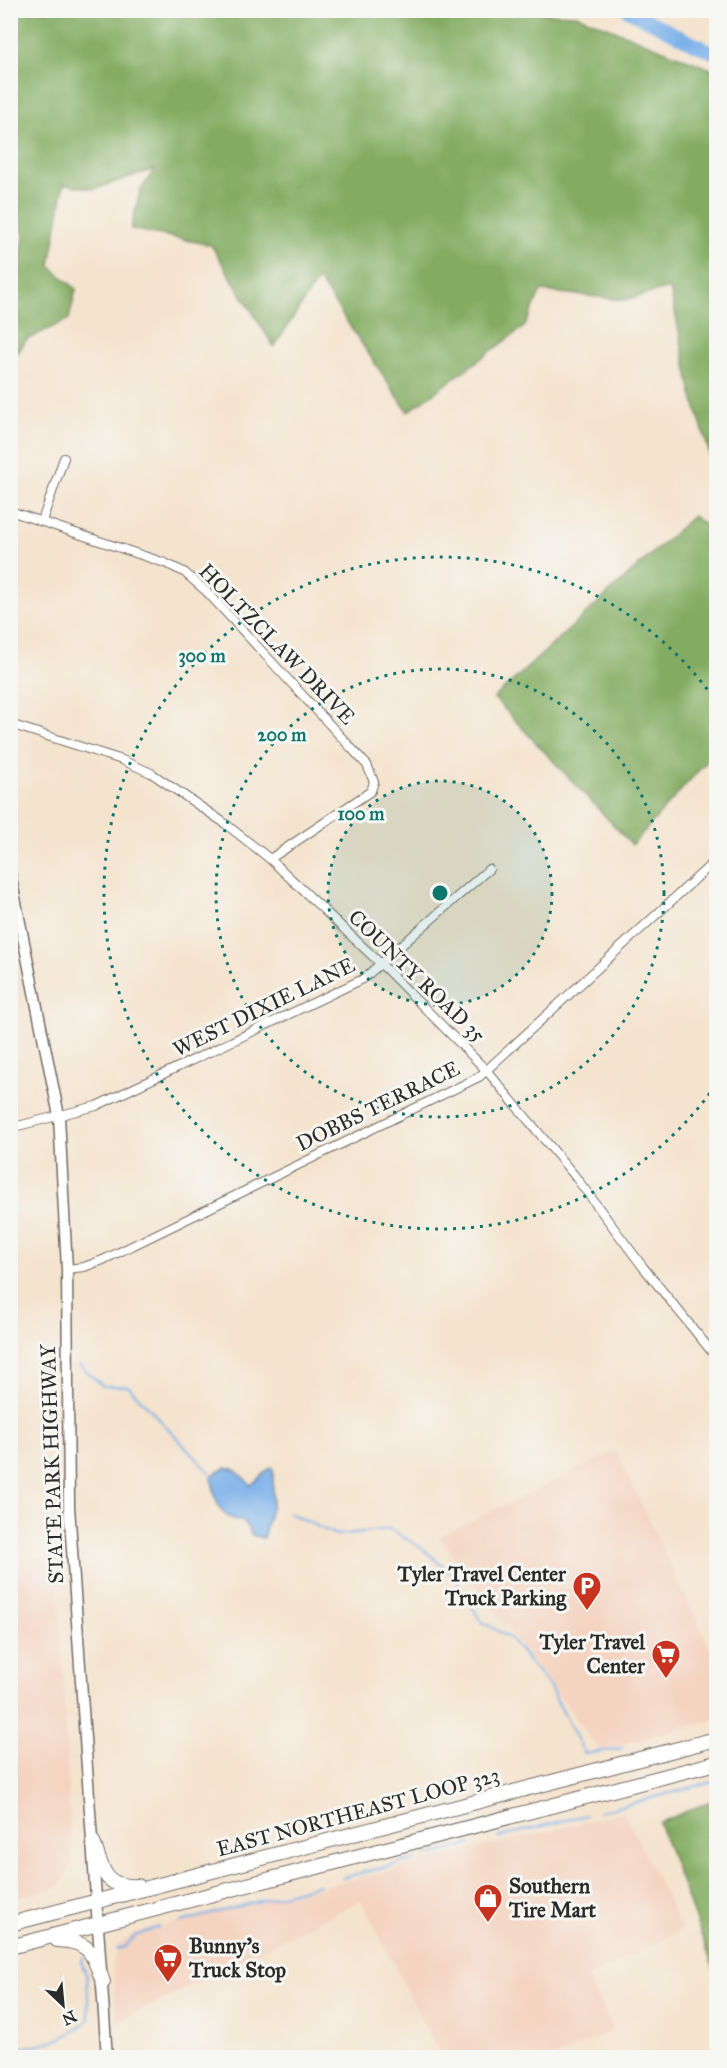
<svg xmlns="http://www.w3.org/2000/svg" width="727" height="2068" font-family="'IM FELL Great Primer',serif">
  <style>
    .built { fill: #f4d3c0 }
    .forest { fill: #83ac62; stroke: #576c46; stroke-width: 1.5 }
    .water { fill: #7bb1e9; stroke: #536e8a; stroke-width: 1.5 }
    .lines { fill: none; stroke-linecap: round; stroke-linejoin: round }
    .stream { stroke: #7bb1e9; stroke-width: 2 }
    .river { stroke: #7bb1e9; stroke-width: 14 }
    .street-casing { stroke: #716b64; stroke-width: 10 }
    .secondary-casing { stroke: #716b64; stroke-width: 13 }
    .highway-casing { stroke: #716b64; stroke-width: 16 }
    .street { stroke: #fff; stroke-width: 8 }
    .secondary { stroke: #fff; stroke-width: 10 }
    .highway { stroke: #fff; stroke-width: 14 }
    .ring { fill: none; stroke: #0f766e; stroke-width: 3; stroke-dasharray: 3 6 }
    .labels { text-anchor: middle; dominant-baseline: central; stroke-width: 6; stroke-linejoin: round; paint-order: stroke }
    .street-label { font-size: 21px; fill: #2b2b2b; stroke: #f6f6f2 }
    .poi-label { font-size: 21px; font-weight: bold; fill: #2b2b2b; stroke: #f6f6f2; text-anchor: end }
    .centre { fill: #0f766e; stroke: #f6f6f2; stroke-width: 3 }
    .ring-label { font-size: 18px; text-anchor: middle; font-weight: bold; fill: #0f766e; stroke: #f6f6f2; stroke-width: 6; stroke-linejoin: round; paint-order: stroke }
  </style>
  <rect width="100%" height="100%" fill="#f6f6f2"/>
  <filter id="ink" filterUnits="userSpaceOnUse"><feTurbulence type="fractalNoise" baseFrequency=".0167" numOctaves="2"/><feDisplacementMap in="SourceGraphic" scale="12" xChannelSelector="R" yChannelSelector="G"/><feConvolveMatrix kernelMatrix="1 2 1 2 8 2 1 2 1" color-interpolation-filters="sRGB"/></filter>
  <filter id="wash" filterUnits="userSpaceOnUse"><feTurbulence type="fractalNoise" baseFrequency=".008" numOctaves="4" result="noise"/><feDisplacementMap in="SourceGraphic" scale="24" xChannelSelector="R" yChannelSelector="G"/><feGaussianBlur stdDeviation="1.35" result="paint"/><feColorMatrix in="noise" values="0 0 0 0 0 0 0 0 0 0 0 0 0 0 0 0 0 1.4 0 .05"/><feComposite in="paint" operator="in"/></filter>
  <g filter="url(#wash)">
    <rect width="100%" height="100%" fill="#f4e3cd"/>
    <!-- built -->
    <g class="built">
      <polygon points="616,1451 716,1660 716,1719 600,1750 439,1537"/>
      <polygon points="57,1556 72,1866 57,1888 11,1898 11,1559"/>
      <polygon points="624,1812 682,1929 587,1978 613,2030 556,2057 441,2057 361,1900 117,2023 113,1964 120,1943 135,1933"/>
    </g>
    <!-- forest -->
    <g class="forest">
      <polygon points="528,10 533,13 577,15 716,71 716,475 692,394 670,288 625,300 541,291 525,326 408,412 318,279 274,347 211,245 131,229 140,191 155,169 94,189 64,184 50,266 76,289 69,319 26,340 11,363 11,325 24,236 11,199 11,11"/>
      <polygon points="693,516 716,533 716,751 632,845 494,698"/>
      <polygon points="716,1799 716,1974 659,1823"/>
    </g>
    <!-- water -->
    <path class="water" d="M226 1468 234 1469 251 1485 270 1468H273V1500L263 1538 252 1535 244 1521C219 1520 215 1501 212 1479L215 1473Z"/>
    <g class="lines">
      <!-- stream -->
      <g class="stream">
        <polyline points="79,1365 103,1386 128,1386 215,1478"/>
        <polyline points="42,1370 57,1366"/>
        <polyline points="289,1513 336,1535 390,1529 423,1549 452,1574 481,1621 510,1638 550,1687 585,1754 622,1748"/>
        <polyline points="599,1812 716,1781"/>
        <polyline points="499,1837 586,1815"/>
        <polyline points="426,1856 471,1844"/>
        <polyline points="342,1878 416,1859"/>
        <polyline points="181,1922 319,1885"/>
        <polyline points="117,1949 125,1947 135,1936 159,1927"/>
        <path d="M10 2049C46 2046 61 2042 89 2020L87 1976 81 1962 83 1958"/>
      </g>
      <!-- river -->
      <polyline class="river" points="628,10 694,44 716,53"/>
    </g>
  </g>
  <g filter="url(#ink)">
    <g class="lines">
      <!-- street casing -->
      <g class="street-casing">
        <g id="street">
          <polyline points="10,511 165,563 184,572 207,592 367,765 374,782 371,791 270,859"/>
          <polyline points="42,521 64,458"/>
          <polyline points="10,724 122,760 151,773 223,822 270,859 382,965 487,1071 574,1175 643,1267 716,1357"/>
          <polyline points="10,1128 96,1106 363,979 489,869"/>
          <polyline points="67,1269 84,1267 103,1260 479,1077 716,860"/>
        </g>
      </g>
      <!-- secondary casing -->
      <g class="secondary-casing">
        <polyline id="secondary" points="10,873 59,1116 67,1269 69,1506 107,2058"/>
      </g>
      <!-- highway casing -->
      <g class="highway-casing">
        <g id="highway">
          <path d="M93 1842C103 1870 103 1888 138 1886"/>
          <polyline points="10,1924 716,1739"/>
          <path d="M57 1940C91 1941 93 1954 103 1982"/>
          <polyline points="10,1947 716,1763"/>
        </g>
      </g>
      <!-- street -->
      <use href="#street" class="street"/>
      <!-- secondary -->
      <use href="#secondary" class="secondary"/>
      <!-- highway -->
      <use href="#highway" class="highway"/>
    </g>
  </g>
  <!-- distance rings -->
  <circle cx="440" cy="893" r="112" fill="#0f766e" fill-opacity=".12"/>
  <g class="ring">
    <circle cx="440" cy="893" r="112"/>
    <circle cx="440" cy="893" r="224"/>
    <path d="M715 1086A336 336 0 1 1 715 700"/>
  </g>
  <!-- icons -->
  <defs>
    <g id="parking-pin" transform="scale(1.5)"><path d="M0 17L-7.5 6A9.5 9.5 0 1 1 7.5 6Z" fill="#c8321e" stroke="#f6f6f2"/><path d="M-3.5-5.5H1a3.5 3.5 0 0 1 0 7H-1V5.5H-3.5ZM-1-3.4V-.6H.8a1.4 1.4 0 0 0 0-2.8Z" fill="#fff"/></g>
    <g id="supermarket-pin" transform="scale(1.5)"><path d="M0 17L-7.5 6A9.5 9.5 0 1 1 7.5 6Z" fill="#c8321e" stroke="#f6f6f2"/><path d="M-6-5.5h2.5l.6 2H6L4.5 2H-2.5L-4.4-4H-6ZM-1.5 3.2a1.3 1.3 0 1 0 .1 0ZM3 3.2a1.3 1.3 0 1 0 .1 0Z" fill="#fff"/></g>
    <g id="shop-pin" transform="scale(1.5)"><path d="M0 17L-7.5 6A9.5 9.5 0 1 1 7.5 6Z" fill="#c8321e" stroke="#f6f6f2"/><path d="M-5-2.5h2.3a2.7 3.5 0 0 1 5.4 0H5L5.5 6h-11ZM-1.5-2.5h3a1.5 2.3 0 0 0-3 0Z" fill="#fff"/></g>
  </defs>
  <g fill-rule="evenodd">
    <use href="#parking-pin" x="587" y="1586"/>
    <use href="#supermarket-pin" x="666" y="1654"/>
    <use href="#shop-pin" x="488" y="1898"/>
    <use href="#supermarket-pin" x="168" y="1958"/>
  </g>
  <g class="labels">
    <!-- street labels -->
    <g class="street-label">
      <text transform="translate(277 644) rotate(46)">HOLTZCLAW DRIVE</text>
      <text transform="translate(417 976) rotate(44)">COUNTY ROAD 35</text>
      <text transform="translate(264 1007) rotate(-26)">WEST DIXIE LANE</text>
      <text transform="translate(378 1106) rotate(-26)">DOBBS TERRACE</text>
      <text transform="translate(52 1464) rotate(-92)">STATE PARK HIGHWAY</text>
      <text transform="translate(358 1812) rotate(-15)">EAST NORTHEAST LOOP 323</text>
    </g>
    <!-- poi labels -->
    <g class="poi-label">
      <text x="566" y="1574">Tyler Travel Center<tspan x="566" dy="24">Truck Parking</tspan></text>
      <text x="645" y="1642">Tyler Travel<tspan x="645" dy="24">Center</tspan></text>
      <text x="509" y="1886" text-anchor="start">Southern<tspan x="509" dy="24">Tire Mart</tspan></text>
      <text x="189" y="1946" text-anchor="start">Bunny's<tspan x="189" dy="24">Truck Stop</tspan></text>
    </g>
  </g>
  <circle cx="440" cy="893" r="9" class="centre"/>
  <g class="ring-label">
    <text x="202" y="662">300 m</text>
    <text x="282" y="741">200 m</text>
    <text x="361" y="820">100 m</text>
  </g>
  <!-- margin -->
  <rect width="727" height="2068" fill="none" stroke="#f6f6f2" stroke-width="36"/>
  <!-- north arrow -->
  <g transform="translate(63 2005) rotate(154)" stroke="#f6f6f2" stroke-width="4.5" paint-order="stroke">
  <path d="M0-4.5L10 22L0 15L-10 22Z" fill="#2b2b2b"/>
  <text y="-9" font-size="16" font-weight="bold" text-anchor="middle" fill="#2b2b2b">N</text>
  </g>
</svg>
